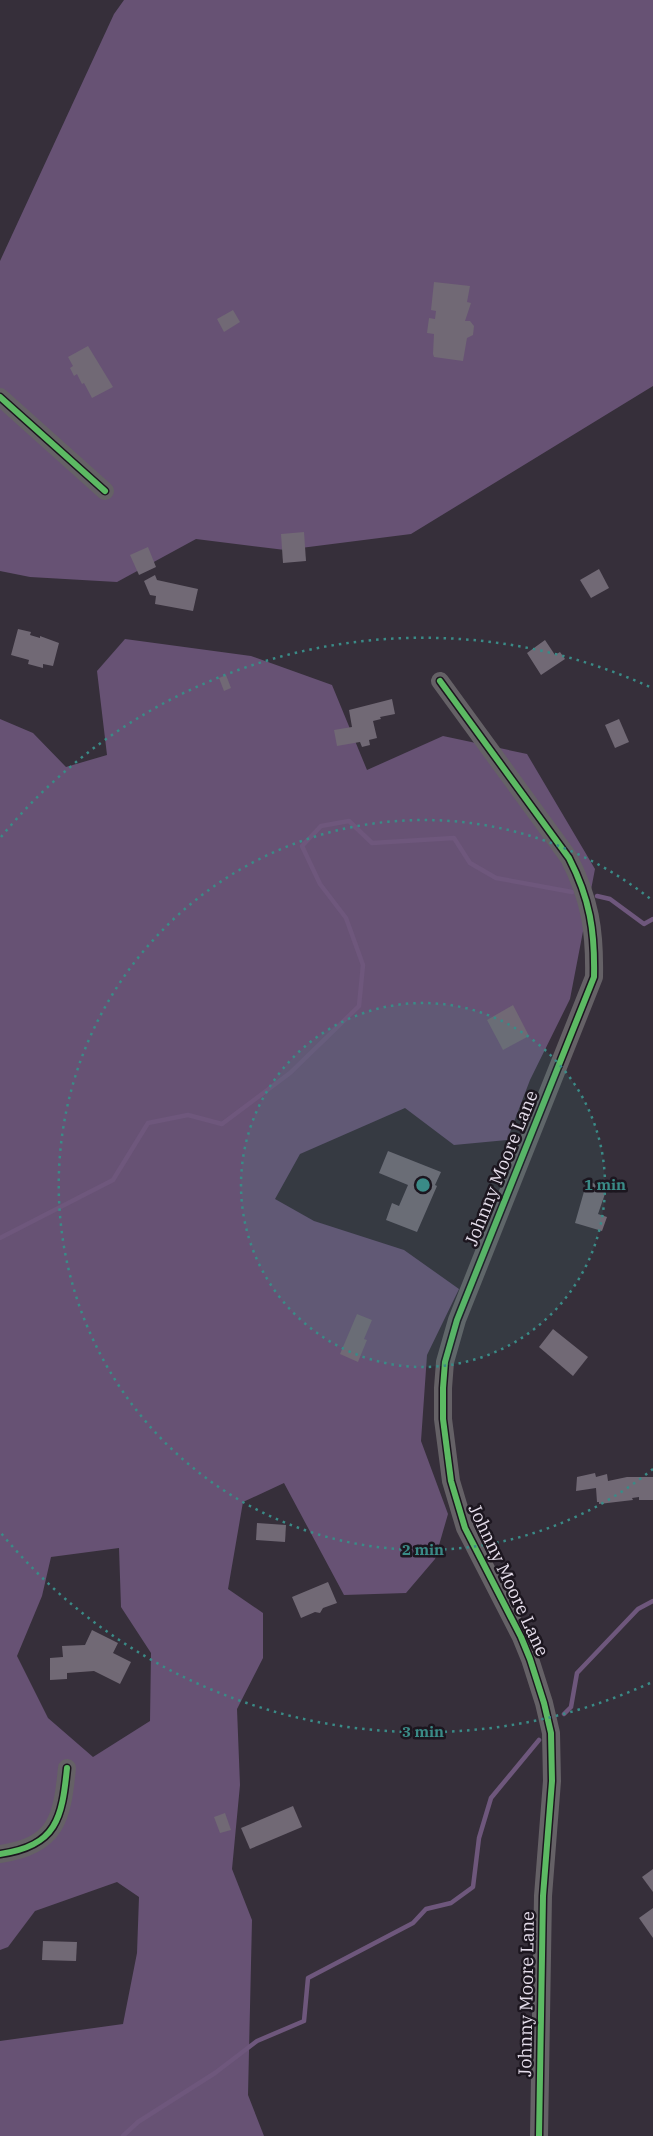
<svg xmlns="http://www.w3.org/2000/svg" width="653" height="2136" font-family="'IBM Plex Serif',serif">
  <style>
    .forest { fill: #675274; fill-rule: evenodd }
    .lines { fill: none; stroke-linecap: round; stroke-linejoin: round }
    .stream { stroke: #6e577c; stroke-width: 4.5 }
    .building { fill: #716975 }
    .street { stroke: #656166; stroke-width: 18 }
    .cycleway-casing { stroke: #1c161f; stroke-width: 9 }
    .cycleway { stroke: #5cba63; stroke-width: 6 }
    .ring { fill: none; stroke: #3a8b87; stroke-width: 2.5; stroke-dasharray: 2.5 5 }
    .labels { text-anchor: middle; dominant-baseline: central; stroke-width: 5; stroke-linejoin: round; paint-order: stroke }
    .street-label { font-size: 18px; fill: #e6deec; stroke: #1c161f }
    .centre { fill: #3a8b87; stroke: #1c161f; stroke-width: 2.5 }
    .ring-label { font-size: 15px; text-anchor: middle; font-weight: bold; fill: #3a8b87; stroke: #1c161f; stroke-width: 5; stroke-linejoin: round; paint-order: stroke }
  </style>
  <rect width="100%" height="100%" fill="#362f3a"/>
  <!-- forest -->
  <g class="forest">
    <polygon points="124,0 653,0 653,386 411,534 285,550 196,539 117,582 30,577 0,571 0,261 114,14"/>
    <path d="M125 639 251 656 332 685 367 770 443 736 527 754 595 869 570 999 530 1080 507 1140 454 1145 405 1108 300 1154 275 1199 314 1221 404 1250 459 1289 427 1355 421 1441 448 1514 435 1559 406 1593 344 1595 284 1483 243 1502 228 1589 263 1613V1658L237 1709 240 1785 232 1869 252 1920 248 2095 264 2136H0V2041L123 2024 137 1953 139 1897 117 1882 35 1911 8 1947 0 1950V719L33 733 66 767 107 755 97 671ZM119 1548 121 1607 151 1653 150 1721 93 1757 48 1718 17 1656 42 1596 51 1557Z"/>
  </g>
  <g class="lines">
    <!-- stream -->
    <g class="stream">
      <polyline points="597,896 610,899 644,924 653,919"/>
      <polyline points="0,1238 113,1180 148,1123 188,1115 222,1124 290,1073 359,1006 363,965 346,918 320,884 302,846 321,826 349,821 372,843 454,838 470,863 496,878 572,892"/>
      <polyline points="564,1714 571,1707 577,1673 638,1609 653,1601"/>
      <polyline points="123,2136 138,2122 215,2073 257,2041 304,2021 308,1978 413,1923 426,1909 451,1903 473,1887 479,1838 491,1798 539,1740"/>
    </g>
  </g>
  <!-- building -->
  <g class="building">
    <polygon points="434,282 470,286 467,302 471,303 465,321 470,321 474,326 473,335 467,338 463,361 434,357 433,354 434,334 427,333 429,318 435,319 436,311 431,310"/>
    <polygon points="233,310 240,322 224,332 217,319"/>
    <polygon points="88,346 113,387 92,398 84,383 82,384 77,374 74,376 70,368 73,366 68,357"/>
    <polygon points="304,532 306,561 283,563 281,534"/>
    <polygon points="148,547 156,567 139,575 130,555"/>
    <polygon points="599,569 609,588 591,598 580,580"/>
    <polygon points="155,575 157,580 198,589 193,611 155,604 156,596 150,595 144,581"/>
    <polygon points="18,629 31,632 30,635 40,638 40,636 59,643 53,666 43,664 43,668 28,664 29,660 11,655"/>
    <polygon points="545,640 555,655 560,652 565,659 541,675 527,653"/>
    <polygon points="226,675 231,688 224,691 219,678"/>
    <polygon points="392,699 395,714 380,717 381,719 373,721 377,738 369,740 370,745 362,747 360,742 337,746 334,730 352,727 349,710"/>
    <polygon points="619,719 629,742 615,748 605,725"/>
    <polygon points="513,1005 529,1036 503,1050 487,1020"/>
    <polygon points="388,1151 441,1172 435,1185 437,1186 417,1232 386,1220 392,1203 399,1206 408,1185 379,1173"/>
    <polygon points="587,1181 607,1188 598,1214 607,1217 602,1231 575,1223"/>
    <polygon points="357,1314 372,1320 364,1339 367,1340 358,1362 340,1354"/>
    <polygon points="553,1329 588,1357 573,1376 539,1347"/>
    <polygon points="595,1473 596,1477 607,1474 608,1481 627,1477 653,1477 653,1500 639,1500 639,1497 632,1498 633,1500 599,1504 599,1502 597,1502 596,1488 576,1491 577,1477"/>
    <polygon points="257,1523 286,1525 285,1542 256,1540"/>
    <polygon points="328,1582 337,1603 323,1608 320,1613 315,1612 301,1618 292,1597"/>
    <polygon points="92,1630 118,1643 113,1653 131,1662 120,1684 94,1671 67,1673 67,1679 50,1680 50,1658 63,1657 62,1646 85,1645"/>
    <polygon points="293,1806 302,1827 250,1849 241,1828"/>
    <polygon points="225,1813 231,1830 220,1833 214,1817"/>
    <polygon points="653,1869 653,1892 642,1877"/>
    <polygon points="653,1908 653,1938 639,1918"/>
    <polygon points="43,1941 77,1942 76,1961 42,1960"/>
  </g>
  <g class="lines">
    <!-- street -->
    <g class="street">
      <polyline points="0,397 105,491"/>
      <path d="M440 681 569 858C590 899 595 931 594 977L457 1320 445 1362 443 1388V1419L451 1481 465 1528 521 1637 530 1659 544 1703 551 1733 552 1781 543 1896 539 2136"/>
      <path d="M0 1854C57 1846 62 1818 67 1768"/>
    </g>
    <!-- cycleway casing -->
    <g class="cycleway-casing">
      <g id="cycleway">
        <polyline points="0,397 105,491"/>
        <path d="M440 681 569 858C590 899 595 931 594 977L457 1320 445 1362 443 1388V1419L451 1481 465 1528 521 1637 530 1659 544 1703 551 1733 552 1781 543 1896 539 2136"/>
        <path d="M0 1854C57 1846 62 1818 67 1768"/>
      </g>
    </g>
    <!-- cycleway -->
    <use href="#cycleway" class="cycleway"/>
  </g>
  <!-- distance rings -->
  <circle cx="423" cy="1185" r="182" fill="#3a8b87" fill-opacity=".12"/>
  <g class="ring">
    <circle cx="423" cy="1185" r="182"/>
    <path d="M653 1469A365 365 0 1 1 653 901"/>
    <path d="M650 1683A547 547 0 0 1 1 1533M1 837A547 547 0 0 1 650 687"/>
  </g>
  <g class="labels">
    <!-- street labels -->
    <g class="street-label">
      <text transform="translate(501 1168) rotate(-68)">Johnny Moore Lane</text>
      <text transform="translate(509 1580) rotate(65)">Johnny Moore Lane</text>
      <text transform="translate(526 1994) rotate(-89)">Johnny Moore Lane</text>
    </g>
  </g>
  <circle cx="423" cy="1185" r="8" class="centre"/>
  <g class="ring-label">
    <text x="605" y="1190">1 min</text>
    <text x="423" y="1555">2 min</text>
    <text x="423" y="1737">3 min</text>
  </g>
</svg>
